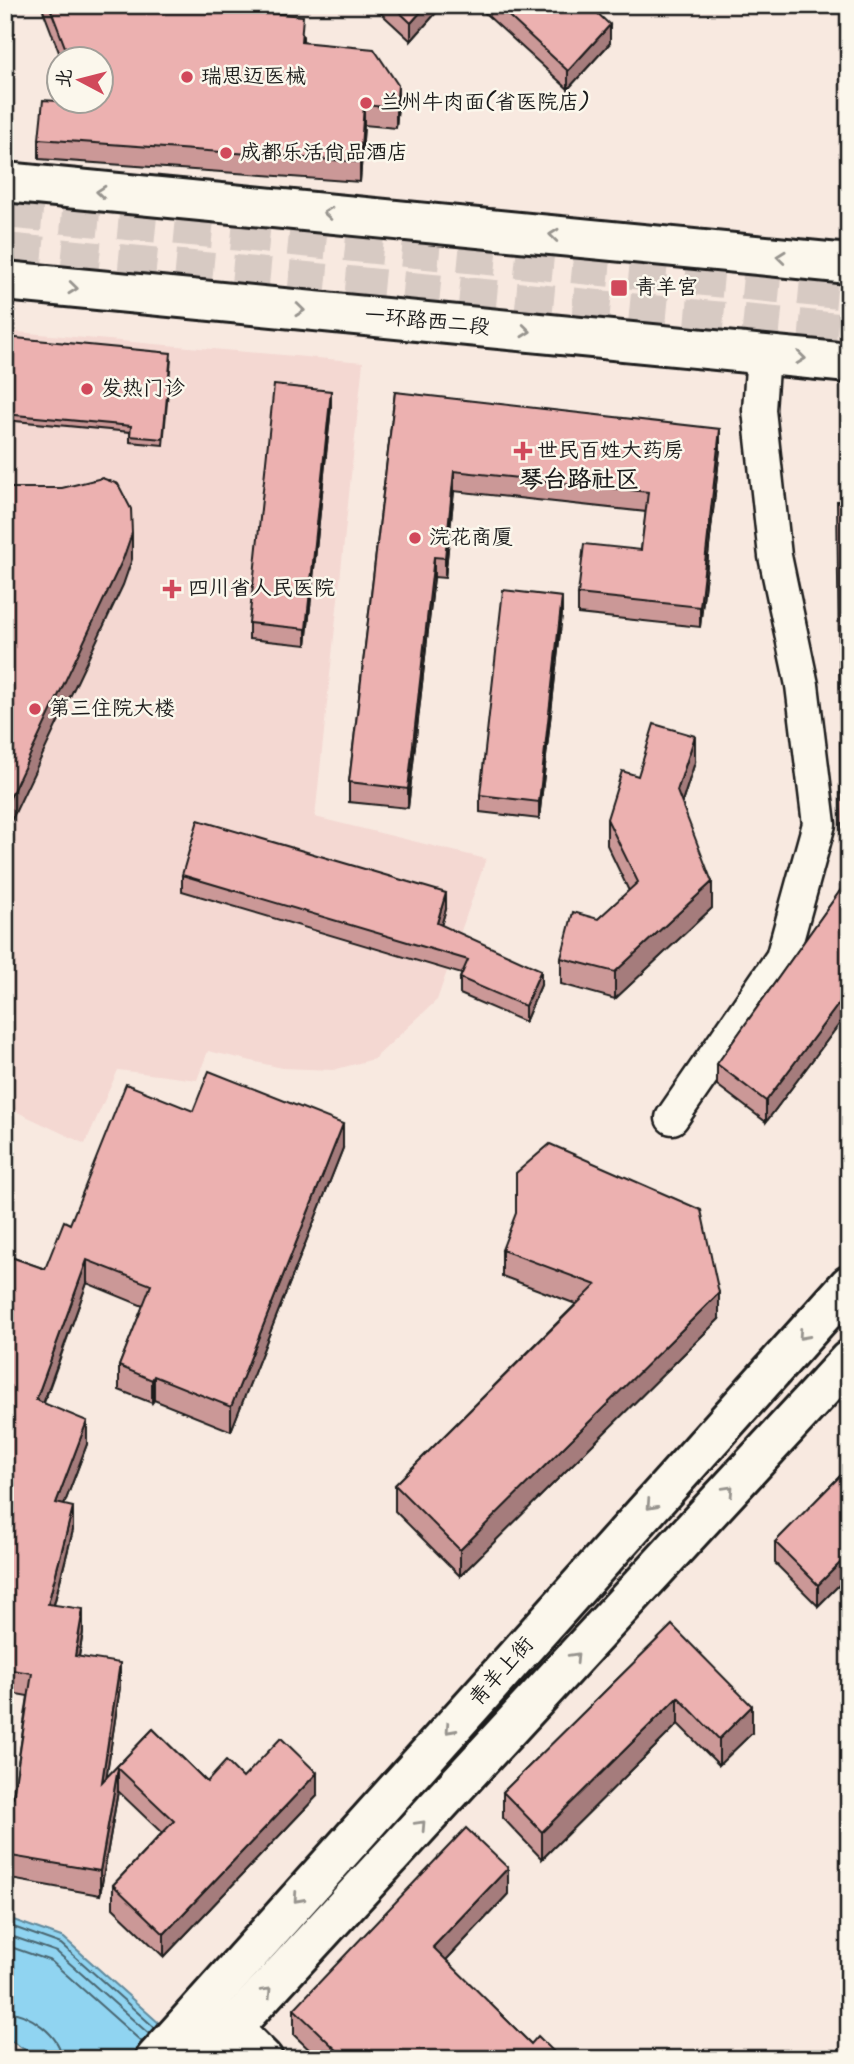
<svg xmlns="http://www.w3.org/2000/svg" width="854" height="2064" font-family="Kalam,'LXGW WenKai TC',sans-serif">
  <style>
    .built { fill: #f4d8d2 }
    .water { fill: #90d4f1; stroke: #628a9c; stroke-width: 2 }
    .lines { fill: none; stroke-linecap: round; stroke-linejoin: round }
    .shore { stroke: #4a6671; stroke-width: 2 }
    .primary-tunnel { stroke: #d7cac3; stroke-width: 38; stroke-dasharray: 38 19; stroke-linecap: butt }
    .street-casing { stroke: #1c1c1c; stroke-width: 37 }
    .secondary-casing { stroke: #1c1c1c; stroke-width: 44 }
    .primary-casing { stroke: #1c1c1c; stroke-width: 44 }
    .street { stroke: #fbf7ec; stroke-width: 32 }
    .secondary { stroke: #fbf7ec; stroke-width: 38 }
    .primary { stroke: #fbf7ec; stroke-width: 38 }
    .wall { fill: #cb9897; stroke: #1c1c1c; stroke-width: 2 }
    .shaded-wall { fill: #a57c7b; stroke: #1c1c1c; stroke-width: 2 }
    .building { fill: #ecb1b0; stroke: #1c1c1c; stroke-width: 2 }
    .oneway { stroke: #97948e }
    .poi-dot { fill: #d1495b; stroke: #fbf7ec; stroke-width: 2.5 }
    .labels { text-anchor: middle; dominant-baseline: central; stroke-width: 5; stroke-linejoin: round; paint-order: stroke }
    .poi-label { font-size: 21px; fill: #1c1c1c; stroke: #fbf7ec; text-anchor: start }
    .street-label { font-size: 21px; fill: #1c1c1c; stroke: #fbf7ec }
    .quarter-label { font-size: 24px; font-weight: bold; fill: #1c1c1c; stroke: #fbf7ec }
  </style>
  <rect width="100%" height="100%" fill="#f8e9e0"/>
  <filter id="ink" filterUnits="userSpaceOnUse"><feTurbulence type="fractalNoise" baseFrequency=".0143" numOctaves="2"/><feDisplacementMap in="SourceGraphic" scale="14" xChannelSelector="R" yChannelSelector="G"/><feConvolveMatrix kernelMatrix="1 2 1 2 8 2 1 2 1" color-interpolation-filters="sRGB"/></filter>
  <g filter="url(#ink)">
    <!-- built -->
    <polygon class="built" points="5,331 363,362 315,817 486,859 437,1000 374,1059 333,1070 282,1068 208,1051 197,1080 118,1070 85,1144 13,1110 5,1129"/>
    <!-- water -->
    <polygon class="water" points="5,1917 64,1938 199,2059 39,2059 5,2037"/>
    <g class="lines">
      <!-- shore -->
      <g class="shore">
        <polyline points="5,1924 61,1944 155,2028"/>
        <polyline points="5,1934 57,1952 149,2034"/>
        <polyline points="5,1945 51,1961 142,2042"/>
        <path d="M5 2011C28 2012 61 2035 62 2059"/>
      </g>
      <!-- primary-tunnel -->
      <g class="primary-tunnel">
        <polyline points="5,209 849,291"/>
        <polyline points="5,252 849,333"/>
      </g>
      <!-- street casing -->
      <g class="street-casing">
        <polyline id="street" points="672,1118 782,958 819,824 802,685 775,556 759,410 763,354"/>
      </g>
      <!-- secondary casing -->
      <g class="secondary-casing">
        <g id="secondary">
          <polyline points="233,2029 263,2059"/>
          <polyline points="155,2059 849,1285"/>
          <polyline points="204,2059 849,1360"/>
        </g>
      </g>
      <!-- primary casing -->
      <g class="primary-casing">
        <g id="primary">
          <polyline points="5,182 849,264"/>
          <polyline points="5,281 849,363"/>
        </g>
      </g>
      <!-- street -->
      <use href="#street" class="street"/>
      <!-- secondary -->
      <use href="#secondary" class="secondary"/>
      <!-- primary -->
      <use href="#primary" class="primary"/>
    </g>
    <!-- wall -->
    <g class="wall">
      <polygon points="41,5 262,5 261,12 303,36 303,42 398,105 396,128 364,125 360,182 39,159 39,139 79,102 102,102 102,60 62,60"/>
      <polygon points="372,5 443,5 411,41"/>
      <polygon points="476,5 589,5 610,43 568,89"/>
      <polygon points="5,337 171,359 163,445 130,442 130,432 5,420"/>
      <polygon points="395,392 720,449 700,627 578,614 578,594 641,550 646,512 454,491 445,578 434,577 408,808 349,802 349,782"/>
      <polygon points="331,407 306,645 249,639 249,623"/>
      <polygon points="849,500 849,1011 766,1122 717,1085 717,1064 842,888"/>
      <polygon points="562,614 539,819 480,812 480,795"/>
      <polygon points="695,762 682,803 712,908 615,999 561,984 561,958 598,919 629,891 607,845 607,819 638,776"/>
      <polygon points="182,875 446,909 441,925 541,985 525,1022 460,994 460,978 462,974 182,891"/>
      <polygon points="193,1111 343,1148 231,1431 154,1400 152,1403 119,1390 119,1366 143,1306 87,1283 44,1403 87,1444 64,1505 73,1530 54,1605 83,1632 79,1657 120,1687 106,1778 153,1729 207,1782 243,1778 317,1796 164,1957 113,1908 113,1885 162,1833 118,1791 100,1895 5,1878 5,1796 13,1797 28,1696 5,1692 5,1255 45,1269 70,1224"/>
      <polygon points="502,1250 719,1319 460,1576 395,1511 395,1485 576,1304 502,1276"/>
      <polygon points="849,1467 849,1575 818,1606 775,1563 775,1542"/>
      <polygon points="672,1625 752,1733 719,1765 678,1724 542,1859 503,1818 503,1792"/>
      <polygon points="508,1894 446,1960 531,2044 561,2059 319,2059 294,2035 294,2009"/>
    </g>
    <!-- shaded-wall -->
    <g class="shaded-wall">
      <polygon points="427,5 443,5 411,41 411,23"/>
      <polygon points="610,25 610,43 568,89 568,71"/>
      <polygon points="398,85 398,105 396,128 396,108"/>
      <polygon points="364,105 364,125 360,182 360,162"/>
      <polygon points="331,391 331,407 306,645 306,629"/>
      <polygon points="720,429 720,449 700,627 700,607"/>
      <polygon points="454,471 454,491 445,578 445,558"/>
      <polygon points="132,533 132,559 123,585 5,834 5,808"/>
      <polygon points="434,557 434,577 408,808 408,789"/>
      <polygon points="562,597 562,614 539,819 539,802"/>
      <polygon points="695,736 695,762 677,818 677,791"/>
      <polygon points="712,882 712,908 615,999 615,972"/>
      <polygon points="446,893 446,909 437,939 437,923"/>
      <polygon points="541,970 541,985 525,1022 525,1006"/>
      <polygon points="849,990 849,1011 766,1122 766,1101"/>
      <polygon points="343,1124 343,1148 231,1431 231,1407"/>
      <polygon points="87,1260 87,1283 36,1423 36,1400"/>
      <polygon points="719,1293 719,1319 460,1576 460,1550"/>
      <polygon points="154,1376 154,1400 152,1403 152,1380"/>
      <polygon points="87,1421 87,1444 56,1526 56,1503"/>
      <polygon points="73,1507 73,1530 48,1627 48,1604"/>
      <polygon points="849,1554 849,1575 818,1606 818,1585"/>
      <polygon points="83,1609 83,1632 75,1679 75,1656"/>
      <polygon points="120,1663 120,1687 102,1806 102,1782"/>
      <polygon points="678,1697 678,1724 542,1859 542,1832"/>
      <polygon points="752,1706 752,1733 719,1765 719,1739"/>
      <polygon points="118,1768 118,1791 100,1895 100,1871"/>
      <polygon points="317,1773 317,1796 164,1957 164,1934"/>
      <polygon points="508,1868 508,1894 433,1974 433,1947"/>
    </g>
    <!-- building -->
    <g class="building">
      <polygon points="49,5 260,5 259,12 303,16 301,42 374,49 398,85 396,108 364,105 360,162 39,139 43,100 87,103 87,102 102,102 102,60 70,60"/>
      <polygon points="392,5 427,5 411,23"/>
      <polygon points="497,5 589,5 610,25 568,71"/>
      <polygon points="5,337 171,353 163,439 130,436 131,426 5,414"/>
      <polygon points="274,385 331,391 306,629 249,623"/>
      <polygon points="395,392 720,429 700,607 578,594 584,544 641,550 648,492 454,471 445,558 434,557 408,789 349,782"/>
      <polygon points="102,478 118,484 131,509 132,533 123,559 5,808 5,486 12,488 62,488"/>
      <polygon points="849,500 849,990 766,1101 717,1064 842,888 837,501"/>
      <polygon points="503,590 562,597 539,802 480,795"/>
      <polygon points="654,724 695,736 677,791 712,882 615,972 561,958 573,912 598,919 638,882 607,819 622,771 638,776"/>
      <polygon points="198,820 446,893 437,923 541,970 525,1006 460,978 468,960 182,875"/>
      <polygon points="209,1071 343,1124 231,1407 154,1376 152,1380 119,1366 151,1285 87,1260 36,1400 87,1421 56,1503 73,1507 48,1604 83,1609 75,1656 120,1663 102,1782 153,1729 207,1782 226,1761 243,1778 281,1738 317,1773 164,1934 113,1885 174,1821 118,1768 100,1871 5,1855 5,1796 13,1797 32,1673 5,1669 5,1402 9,1392 5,1390 5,1255 45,1269 64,1221 70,1224 126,1084 193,1111"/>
      <polygon points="550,1144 701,1210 719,1293 460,1550 395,1485 596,1285 502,1250 516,1213 516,1173"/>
      <polygon points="849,1467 849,1554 818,1585 775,1542"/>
      <polygon points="672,1625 752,1706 719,1739 678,1697 542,1832 503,1792"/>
      <polygon points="466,1828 508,1868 433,1947 531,2044 538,2036 561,2059 346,2059 294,2009"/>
    </g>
    <!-- one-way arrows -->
    <defs><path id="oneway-chevron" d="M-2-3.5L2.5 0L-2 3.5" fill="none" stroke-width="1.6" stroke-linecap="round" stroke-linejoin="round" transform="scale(1.75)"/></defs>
    <g class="oneway">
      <use href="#oneway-chevron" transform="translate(101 192) rotate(-175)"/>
      <use href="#oneway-chevron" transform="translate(328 213) rotate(-175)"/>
      <use href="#oneway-chevron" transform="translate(554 235) rotate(-174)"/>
      <use href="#oneway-chevron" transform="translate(781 257) rotate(-174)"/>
      <use href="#oneway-chevron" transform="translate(73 288) rotate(6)"/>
      <use href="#oneway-chevron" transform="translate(300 310) rotate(6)"/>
      <use href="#oneway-chevron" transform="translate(526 331) rotate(6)"/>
      <use href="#oneway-chevron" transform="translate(801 358) rotate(6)"/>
      <use href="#oneway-chevron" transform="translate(803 1335) rotate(132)"/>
      <use href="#oneway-chevron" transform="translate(729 1490) rotate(-47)"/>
      <use href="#oneway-chevron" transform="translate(651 1505) rotate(132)"/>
      <use href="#oneway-chevron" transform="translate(575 1657) rotate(-47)"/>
      <use href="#oneway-chevron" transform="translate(450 1729) rotate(132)"/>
      <use href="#oneway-chevron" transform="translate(421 1825) rotate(-47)"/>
      <use href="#oneway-chevron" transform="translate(298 1898) rotate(132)"/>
      <use href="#oneway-chevron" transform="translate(267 1992) rotate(-47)"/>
    </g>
  </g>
  <!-- markers -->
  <g class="poi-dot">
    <circle cx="187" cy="77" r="7"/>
    <circle cx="366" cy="103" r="7"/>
    <circle cx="226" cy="153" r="7"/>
    <rect x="610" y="279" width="18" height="18" rx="3.5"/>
    <circle cx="87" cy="389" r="7"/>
    <path d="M519.5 440.5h7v7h7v7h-7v7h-7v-7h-7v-7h7z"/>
    <circle cx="415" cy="538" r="7"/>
    <path d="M168.5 578.5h7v7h7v7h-7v7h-7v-7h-7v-7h7z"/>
    <circle cx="35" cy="709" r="7"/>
  </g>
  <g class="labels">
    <!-- poi labels -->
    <g class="poi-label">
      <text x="201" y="77">瑞思迈医械</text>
      <text x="380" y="103">兰州牛肉面(省医院店)</text>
      <text x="240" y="153">成都乐活尚品酒店</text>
      <text x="635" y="288">青羊宫</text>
      <text x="101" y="389">发热门诊</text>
      <text x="537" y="451">世民百姓大药房</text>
      <text x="429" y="538">浣花商厦</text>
      <text x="188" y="589">四川省人民医院</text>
      <text x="49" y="709">第三住院大楼</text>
    </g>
    <!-- street labels -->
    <g class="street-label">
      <text transform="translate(427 322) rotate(6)">一环路西二段</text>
      <text transform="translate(502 1672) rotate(-48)">青羊上街</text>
    </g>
    <!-- quarter labels -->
    <g class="quarter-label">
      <text x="579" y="480">琴台路社区</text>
    </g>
  </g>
  <!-- margin -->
  <rect width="854" height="2064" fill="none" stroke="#fbf7ec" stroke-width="28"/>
  <rect x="14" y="14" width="826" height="2036" fill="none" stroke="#1c1c1c" stroke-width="2.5" filter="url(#ink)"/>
  <!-- north arrow -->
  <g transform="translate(80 80) rotate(277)"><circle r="33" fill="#fbf7ec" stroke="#a29f99" stroke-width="2"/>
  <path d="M0-5L12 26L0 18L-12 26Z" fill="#d1495b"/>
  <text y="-10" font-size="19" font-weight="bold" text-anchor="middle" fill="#1c1c1c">北</text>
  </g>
</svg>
